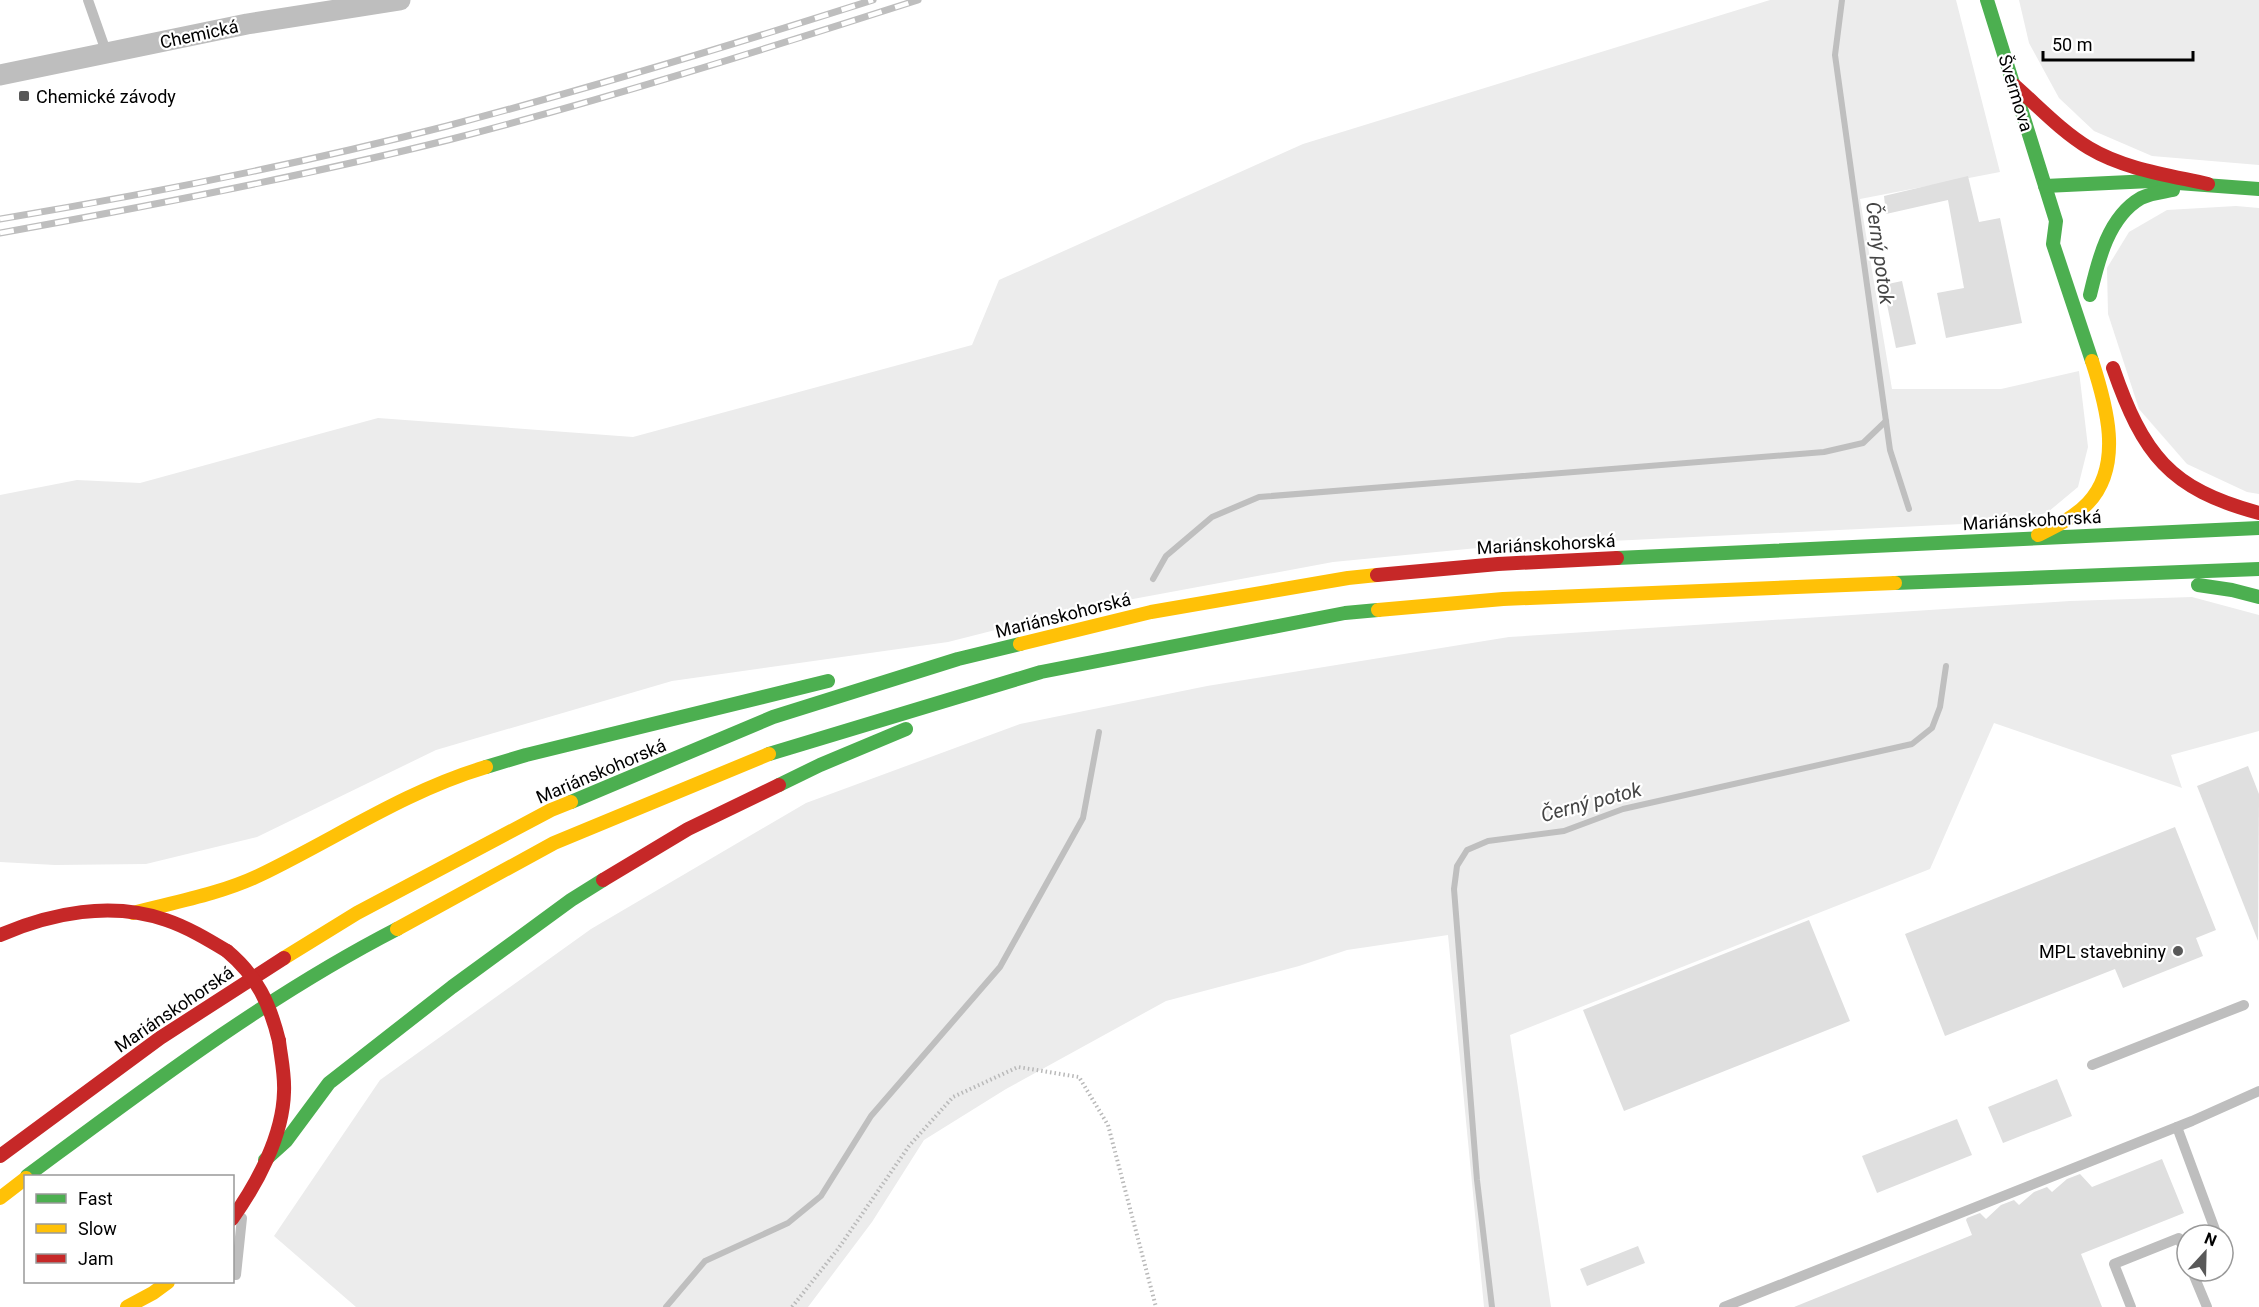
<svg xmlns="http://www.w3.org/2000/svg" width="2259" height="1307" font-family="Roboto,sans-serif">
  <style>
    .green { fill: #ececec }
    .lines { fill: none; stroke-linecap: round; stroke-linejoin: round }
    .stream { stroke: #bfbfbf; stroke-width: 6 }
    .building { fill: #dfdfdf }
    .path { stroke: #b9b9b9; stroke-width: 4; stroke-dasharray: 1.5 3; stroke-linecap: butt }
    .lane { stroke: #bebebe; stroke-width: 10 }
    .street { stroke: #bebebe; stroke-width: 21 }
    .fast { stroke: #4caf50; stroke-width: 14 }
    .slow { stroke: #ffc107; stroke-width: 14 }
    .jam { stroke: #c62828; stroke-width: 14 }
    .rail-casing { stroke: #bebebe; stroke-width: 7 }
    .rail { stroke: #fff; stroke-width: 4.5; stroke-dasharray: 14; stroke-linecap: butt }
    .jam-bridge { stroke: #c62828; stroke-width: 14 }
    .poi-dot { fill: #595959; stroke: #fff; stroke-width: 2 }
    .labels { text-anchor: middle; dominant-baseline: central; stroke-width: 4.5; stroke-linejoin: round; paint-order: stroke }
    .street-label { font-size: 18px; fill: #000; stroke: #fff }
    .poi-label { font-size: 18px; fill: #000; stroke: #fff; text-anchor: start }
    .water-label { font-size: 20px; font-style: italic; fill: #444; stroke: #fff }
  </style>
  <rect width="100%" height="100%" fill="#fff"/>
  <!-- green -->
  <g class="green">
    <polygon points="1770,0 1956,0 2000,172 1860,199 1892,389 2001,389 2079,371 2088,447 2078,487 2048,512 2023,521 1488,547 1333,562 1079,609 948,642 672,681 436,750 257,837 146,864 55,865 0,862 0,495 77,480 140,483 378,418 633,437 972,345 999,280 1303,144"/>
    <polygon points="2019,0 2259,0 2259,165 2152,156 2094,131 2059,98 2029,43"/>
    <polygon points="2236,206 2259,208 2259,494 2247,492 2187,464 2139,409 2108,314 2107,268 2129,232 2167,210"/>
    <polygon points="2192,597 2259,615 2259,731 2171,755 2182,788 1994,723 1930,869 1510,1035 1551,1307 1484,1307 1448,935 1347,950 1299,966 1166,1001 1006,1089 924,1140 872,1222 808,1307 356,1307 274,1236 380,1080 591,929 806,803 1020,724 1207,686 1509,637 2070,601"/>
  </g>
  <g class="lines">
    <!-- stream -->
    <g class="stream">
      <polyline points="1842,0 1835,55 1890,450 1909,509"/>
      <polyline points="1153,579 1166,556 1212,517 1259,497 1824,452 1863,443 1886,421"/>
      <polyline points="666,1307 705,1261 788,1223 821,1196 871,1116 1000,967 1083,818 1099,732"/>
      <polyline points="1492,1307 1477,1180 1454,889 1457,866 1467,850 1488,841 1564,831 1623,809 1912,744 1932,728 1940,707 1946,666"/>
    </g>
  </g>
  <!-- building -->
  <g class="building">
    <polygon points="1968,176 1979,222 2000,218 2022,323 1946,338 1937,293 1964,288 1948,200 1886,214 1884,196"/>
    <polygon points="1902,281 1916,344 1896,348 1883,285"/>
    <polygon points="2248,766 2259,794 2258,941 2197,786"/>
    <polygon points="2175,827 2216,930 2196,938 2203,956 2123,988 2115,969 1945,1036 1905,934"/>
    <polygon points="1809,920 1850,1021 1624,1111 1583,1010"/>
    <polygon points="2057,1079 2072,1116 2003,1143 1988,1107"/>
    <polygon points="1957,1119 1972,1155 1877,1193 1862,1156"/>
    <polygon points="2162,1159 2184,1213 2081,1254 2102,1307 1794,1307 1972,1235 1966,1220 1967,1218 1980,1213 1986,1219 2001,1205 2014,1200 2019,1205 2034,1192 2047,1187 2052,1192 2067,1179 2080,1174 2092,1187"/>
    <polygon points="1638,1246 1645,1263 1587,1286 1580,1269"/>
  </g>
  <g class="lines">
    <!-- path -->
    <polyline class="path" points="792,1307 838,1249 909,1146 953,1097 1018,1067 1079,1077 1108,1125 1156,1307"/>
    <!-- lane -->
    <g class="lane">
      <polyline points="88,0 107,54"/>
      <polyline points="2092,1065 2244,1005"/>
      <polyline points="2177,1127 2217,1235"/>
      <polyline points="2192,1271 2207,1307"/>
      <polyline points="236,1275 242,1218"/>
      <polyline points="1724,1307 2192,1121 2259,1091"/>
      <polyline points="2131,1307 2114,1264 2179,1238 2187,1258"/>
    </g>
    <!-- street -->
    <polyline class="street" points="0,75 247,24 400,0"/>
    <!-- fast -->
    <g class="fast">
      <polyline points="1987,0 2056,221 2053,244 2092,361"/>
      <polyline points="2045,186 2151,181 2259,189"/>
      <path d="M2090 295C2098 261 2108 217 2141 198 2151 193 2163 192 2173 190"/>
      <polyline points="1617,558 2259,528"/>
      <polyline points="1895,583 2259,569"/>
      <polyline points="2198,585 2232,590 2259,597"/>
      <polyline points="769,754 1041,672 1345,613 1378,610"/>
      <polyline points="486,767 526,755 828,681"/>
      <polyline points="779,785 820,765 906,729"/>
      <polyline points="571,802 773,717 958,659 1020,644"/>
      <polyline points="265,1160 286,1141 329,1083 452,987 571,900 603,880"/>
      <path d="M27 1176C146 1088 265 997 397 929"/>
    </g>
    <!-- slow -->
    <g class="slow">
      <path d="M2038 535C2056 526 2075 517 2088 503 2124 465 2106 404 2092 361"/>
      <polyline points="1378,610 1503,599 1895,583"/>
      <polyline points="1020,644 1151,612 1348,578 1377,575"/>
      <path d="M133 913C175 902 220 894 260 875 335 839 405 791 486 767"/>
      <polyline points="397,929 554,843 769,754"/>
      <polyline points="284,958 357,913 551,810 571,802"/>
      <polyline points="0,1198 26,1178"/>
      <polyline points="127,1307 153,1293 168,1282"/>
    </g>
    <!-- jam -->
    <g class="jam">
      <path d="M2014 85C2038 106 2061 131 2089 148 2124 169 2168 175 2208 184"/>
      <path d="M2113 368C2143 454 2169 489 2259 513"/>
      <polyline points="1377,575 1498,564 1617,558"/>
      <polyline points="603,880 688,829 779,785"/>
      <path d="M0 935C51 913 111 901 166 920 187 927 207 939 227 951"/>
      <polyline points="0,1156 160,1038 284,958"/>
      <path d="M232 1219C257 1184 283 1136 284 1092 285 1075 281 1058 279 1041"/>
    </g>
    <!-- rail casing -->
    <g class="rail-casing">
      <g id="rail">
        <path d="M0 219C150 194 300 164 447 126 591 88 732 45 873 0"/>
        <path d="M0 233C150 206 300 177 448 140 607 99 762 50 918 0"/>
      </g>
    </g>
    <!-- rail -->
    <use href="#rail" class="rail"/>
    <!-- jam-bridge -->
    <path class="jam-bridge" d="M227 951C257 976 270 1004 279 1041"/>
  </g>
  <!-- markers -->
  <g class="poi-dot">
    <rect x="18" y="90" width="12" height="12" rx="3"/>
    <circle cx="2178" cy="951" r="6"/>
  </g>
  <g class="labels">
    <!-- street labels -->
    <g class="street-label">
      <text transform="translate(199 34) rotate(-12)">Chemická</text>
      <text transform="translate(2016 93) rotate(73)">Švermova</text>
      <text transform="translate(2032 520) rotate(-3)">Mariánskohorská</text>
      <text transform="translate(1546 544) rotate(-3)">Mariánskohorská</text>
      <text transform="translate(1063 615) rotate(-14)">Mariánskohorská</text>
      <text transform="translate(601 771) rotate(-23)">Mariánskohorská</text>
      <text transform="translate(174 1009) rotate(-34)">Mariánskohorská</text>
    </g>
    <!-- poi labels -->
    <g class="poi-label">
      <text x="36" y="96">Chemické závody</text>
      <text x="2166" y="951" text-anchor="end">MPL stavebniny</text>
    </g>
    <!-- water labels -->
    <g class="water-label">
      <text transform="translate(1880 253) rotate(82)">Černý potok</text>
      <text transform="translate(1591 802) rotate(-15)">Černý potok</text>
    </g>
  </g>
  <!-- legend -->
  <rect x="24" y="1175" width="210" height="108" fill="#ffffff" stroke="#999999" stroke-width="1.5"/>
  <rect x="36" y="1194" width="30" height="9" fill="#4caf50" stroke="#999999" stroke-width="1.5"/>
  <text x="78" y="1205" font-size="18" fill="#000000">Fast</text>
  <rect x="36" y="1224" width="30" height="9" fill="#ffc107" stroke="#999999" stroke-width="1.5"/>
  <text x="78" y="1235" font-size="18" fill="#000000">Slow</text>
  <rect x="36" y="1254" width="30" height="9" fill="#c62828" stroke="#999999" stroke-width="1.5"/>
  <text x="78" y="1265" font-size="18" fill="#000000">Jam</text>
  <!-- north arrow -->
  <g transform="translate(2205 1253) rotate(22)"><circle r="28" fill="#ffffff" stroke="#999999" stroke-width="1.5"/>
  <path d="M0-4.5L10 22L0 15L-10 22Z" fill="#595959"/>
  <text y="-9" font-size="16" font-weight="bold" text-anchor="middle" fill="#000000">N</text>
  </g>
  <!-- scale -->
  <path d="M2043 51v9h150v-9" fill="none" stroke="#000000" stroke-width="3"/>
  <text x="2052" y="51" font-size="18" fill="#000000" stroke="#ffffff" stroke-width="4.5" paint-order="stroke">50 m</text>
</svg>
